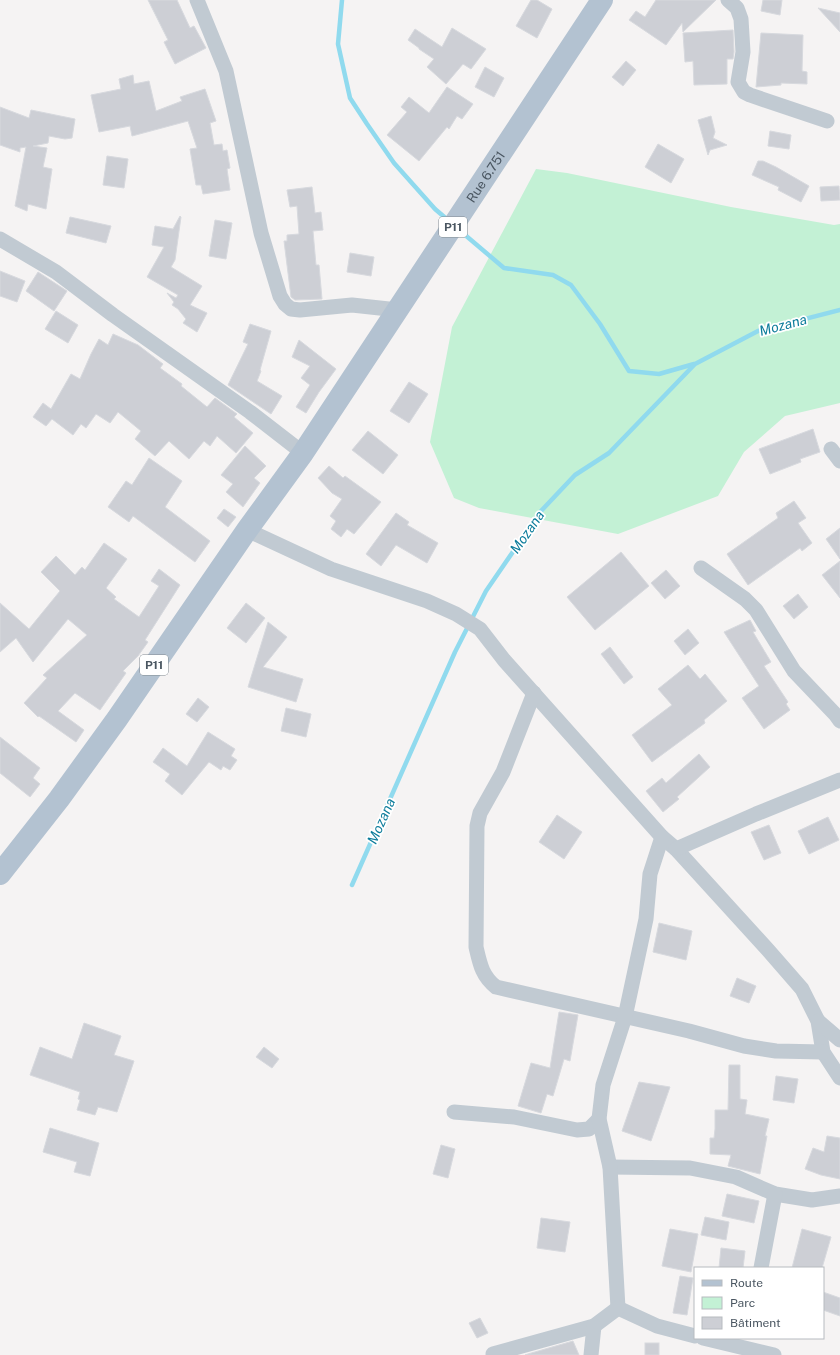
<svg xmlns="http://www.w3.org/2000/svg" width="840" height="1355" font-family="'Public Sans',sans-serif">
  <style>
    .green { fill: #c3f1d5 }
    .lines { fill: none; stroke-linecap: round; stroke-linejoin: round }
    .stream { stroke: #90daee; stroke-width: 4.5 }
    .building { fill: #cdcfd5; stroke: #d7d9de }
    .minor { stroke: #c1cad2; stroke-width: 15 }
    .primary { stroke: #b3c2d1; stroke-width: 22 }
    .labels { text-anchor: middle; dominant-baseline: central; stroke-width: 3.5; stroke-linejoin: round; paint-order: stroke }
    .shield { fill: #fff; stroke: #808990; stroke-width: 1 }
    .shield-label { font-size: 12px; font-weight: bold; fill: #4a5661 }
    .street-label { font-size: 13px; fill: #4a5661; stroke: #fff }
    .water-label { font-size: 14px; font-style: italic; fill: #0c7c9b; stroke: #fff }
  </style>
  <rect width="100%" height="100%" fill="#f5f3f3"/>
  <!-- green -->
  <polygon class="green" points="536,169 567,173 731,207 834,225 840,224 840,403 785,416 744,452 718,496 618,534 479,508 454,498 430,442 452,327"/>
  <g class="lines">
    <!-- stream -->
    <g class="stream">
      <polyline points="342,0 338,44 350,98 367,124 394,163 435,209 449,221"/>
      <polyline points="458,229 504,268 553,275 571,285 600,324 629,371 659,374 694,364"/>
      <polyline points="352,885 455,652 486,591 541,511 575,475 609,453 695,364 758,331 840,310"/>
    </g>
  </g>
  <!-- building -->
  <g class="building">
    <polygon points="148,0 177,0 190,28 194,26 206,48 175,64 164,42 168,40"/>
    <polygon points="531,0 537,0 552,9 537,38 516,26"/>
    <polygon points="656,0 716,0 683,32 682,23 666,45 629,20 636,11 645,17"/>
    <polygon points="763,0 782,0 780,15 761,11"/>
    <polygon points="818,8 840,13 840,32"/>
    <polygon points="452,28 486,49 471,69 463,64 446,84 427,67 434,59 419,49 419,48 408,40 415,29 442,47"/>
    <polygon points="733,30 734,52 733,59 727,59 727,84 694,85 693,61 685,62 683,33"/>
    <polygon points="761,33 803,35 802,71 807,72 807,84 781,83 781,85 756,87"/>
    <polygon points="626,61 636,70 623,86 612,77"/>
    <polygon points="485,67 504,78 494,97 475,87"/>
    <polygon points="133,75 134,84 149,81 156,111 182,101 180,97 205,89 216,121 210,123 214,145 222,144 223,151 227,150 230,168 227,169 230,190 203,194 201,185 196,185 190,149 197,148 188,121 132,136 130,126 99,132 91,95 121,89 119,79"/>
    <polygon points="447,87 473,104 462,119 457,116 449,129 447,127 419,161 387,135 407,112 401,107 409,97 429,113"/>
    <polygon points="0,107 29,118 31,110 75,119 72,138 65,139 49,136 48,143 33,146 47,148 43,167 52,169 46,209 28,204 27,211 15,206 26,147 20,148 20,152 0,145"/>
    <polygon points="711,116 715,132 713,138 727,145 710,150 708,155 698,120"/>
    <polygon points="770,131 791,135 789,149 768,146"/>
    <polygon points="658,144 684,159 671,183 645,167"/>
    <polygon points="107,156 128,159 124,188 103,185"/>
    <polygon points="758,161 763,161 776,167 809,186 801,202 778,190 779,187 752,175"/>
    <polygon points="839,186 840,200 821,201 820,187"/>
    <polygon points="312,187 315,213 321,212 323,230 313,231 316,265 319,265 322,299 295,300 291,297 284,241 287,241 287,235 299,234 297,206 290,207 287,190"/>
    <polygon points="180,216 181,217 175,260 171,267 202,286 190,305 207,313 197,332 183,323 186,319 178,309 172,305 174,302 167,293 176,298 178,295 147,277 164,247 152,245 155,226 173,229"/>
    <polygon points="70,217 111,226 106,243 66,233"/>
    <polygon points="215,220 232,223 226,259 209,256"/>
    <polygon points="350,253 374,257 371,276 347,272"/>
    <polygon points="0,271 25,281 17,302 0,296"/>
    <polygon points="38,272 67,291 54,311 26,291"/>
    <polygon points="56,311 78,325 68,343 45,329"/>
    <polygon points="250,324 271,331 260,370 261,371 257,381 282,396 271,414 228,385 248,344 243,342"/>
    <polygon points="113,334 138,345 163,364 160,368 182,384 181,386 207,407 215,398 237,414 234,417 253,433 236,453 217,436 210,446 204,441 189,459 169,441 155,456 135,439 141,431 118,412 110,423 96,414 86,428 81,424 73,435 52,419 46,426 33,417 43,403 51,409 71,374 80,379 91,354 99,339 108,345"/>
    <polygon points="299,340 336,369 319,392 306,413 296,407 310,385 301,378 310,366 292,357"/>
    <polygon points="409,382 428,394 409,423 390,411"/>
    <polygon points="813,429 820,452 800,459 801,462 770,474 759,449"/>
    <polygon points="368,431 398,455 383,474 352,450"/>
    <polygon points="245,446 266,466 254,478 260,483 243,507 226,492 233,484 221,475"/>
    <polygon points="149,458 182,481 165,507 210,541 195,562 133,516 129,522 108,507 126,481 132,485"/>
    <polygon points="329,466 343,478 345,476 381,502 354,534 347,529 341,537 331,529 336,521 330,516 342,499 332,493 318,478"/>
    <polygon points="794,501 806,518 798,523 812,543 802,551 800,548 748,585 727,554 778,518 776,513"/>
    <polygon points="224,509 236,517 228,527 217,518"/>
    <polygon points="396,513 409,522 407,525 438,543 427,563 396,545 381,566 366,554"/>
    <polygon points="840,528 840,559 826,539"/>
    <polygon points="104,543 127,559 106,588 116,597 114,599 139,617 159,586 151,581 159,569 180,585 145,640 148,642 138,656 123,671 126,673 100,710 75,693 58,711 84,730 76,742 39,716 38,717 24,703 47,678 43,675 87,635 68,619 33,662 16,638 0,652 0,603 29,629 60,591 41,572 56,556 75,575 82,567 85,570"/>
    <polygon points="621,552 649,586 595,630 567,597"/>
    <polygon points="840,561 840,598 822,575"/>
    <polygon points="666,570 680,586 665,599 651,583"/>
    <polygon points="798,594 808,607 794,619 783,606"/>
    <polygon points="246,603 265,618 246,643 227,628"/>
    <polygon points="750,620 756,631 753,632 771,662 764,666 788,702 786,704 790,710 764,729 742,698 759,686 724,632"/>
    <polygon points="268,622 287,637 263,667 303,679 296,702 248,687"/>
    <polygon points="688,629 699,643 685,655 674,641"/>
    <polygon points="610,647 633,677 624,684 601,654"/>
    <polygon points="688,665 700,679 705,674 727,701 704,720 705,723 652,762 632,735 672,705 658,689"/>
    <polygon points="198,698 209,707 197,722 186,714"/>
    <polygon points="286,708 311,714 306,737 281,731"/>
    <polygon points="208,732 235,749 231,756 237,760 230,770 223,766 221,770 209,762 182,795 165,781 170,774 153,762 163,748 187,766"/>
    <polygon points="0,737 40,768 33,778 40,784 30,797 0,773"/>
    <polygon points="699,754 710,767 677,797 679,799 663,812 646,791 662,778 666,783"/>
    <polygon points="557,815 582,832 564,859 539,842"/>
    <polygon points="828,817 839,840 809,854 798,831"/>
    <polygon points="769,825 781,853 764,860 751,832"/>
    <polygon points="659,923 692,931 686,960 653,952"/>
    <polygon points="737,978 756,986 749,1003 730,996"/>
    <polygon points="559,1012 578,1015 570,1061 564,1059 553,1096 547,1094 541,1113 518,1106 531,1063 550,1068"/>
    <polygon points="84,1023 121,1036 114,1055 134,1061 117,1112 98,1107 95,1115 77,1110 80,1100 78,1099 80,1092 30,1075 40,1047 72,1059"/>
    <polygon points="264,1047 279,1059 272,1068 256,1057"/>
    <polygon points="729,1065 740,1065 740,1099 747,1100 745,1114 769,1119 765,1136 767,1136 760,1174 728,1166 731,1155 710,1154 710,1138 714,1138 715,1129 715,1110 728,1110"/>
    <polygon points="776,1076 798,1079 794,1103 773,1100"/>
    <polygon points="639,1082 670,1087 651,1141 622,1131"/>
    <polygon points="50,1128 99,1143 90,1176 74,1172 77,1162 43,1152"/>
    <polygon points="827,1136 840,1138 840,1179 821,1175 805,1169 813,1148 824,1152"/>
    <polygon points="441,1145 455,1149 448,1178 433,1174"/>
    <polygon points="727,1194 759,1201 754,1223 722,1216"/>
    <polygon points="705,1217 729,1222 726,1240 701,1235"/>
    <polygon points="541,1218 570,1222 565,1252 537,1248"/>
    <polygon points="670,1229 698,1234 691,1272 662,1266"/>
    <polygon points="802,1229 831,1237 822,1268 792,1268"/>
    <polygon points="721,1248 745,1251 743,1268 719,1268"/>
    <polygon points="680,1276 693,1278 687,1315 673,1313"/>
    <polygon points="823,1292 840,1298 840,1316 823,1310"/>
    <polygon points="480,1318 488,1333 477,1338 469,1323"/>
    <polygon points="573,1341 579,1355 525,1355 528,1354"/>
    <rect x="645" y="1343" width="14" height="12"/>
  </g>
  <g class="lines">
    <!-- minor -->
    <g class="minor">
      <polyline points="197,0 226,71 261,233 280,296 285,304 291,309 300,310 352,305 398,310"/>
      <polyline points="728,0 737,8 741,19 743,52 738,82 744,92 750,95 827,121"/>
      <polyline points="0,239 56,272 113,315 250,412 303,453"/>
      <polyline points="831,449 840,461"/>
      <polyline points="247,530 331,569 427,601 456,614 480,629 504,660 662,837 676,849 768,950 802,989 818,1021 823,1052 840,1078"/>
      <polyline points="701,568 745,599 756,610 794,671 835,714 840,721"/>
      <path d="M534 693 503 772 480 813 477 826 476 947C480 964 482 976 496 987L689 1031 744 1046 776 1051 823 1052"/>
      <polyline points="676,849 756,814 840,780"/>
      <polyline points="818,1021 840,1040"/>
      <polyline points="454,1112 514,1117 577,1130 589,1129 599,1119"/>
      <polyline points="610,1167 690,1168 736,1177 775,1194 812,1200 840,1196"/>
      <polyline points="761,1268 775,1194"/>
      <polyline points="618,1308 610,1167 599,1119 603,1085 625,1017 646,919 650,874 662,837"/>
      <polyline points="618,1308 657,1326 695,1336"/>
      <polyline points="703,1338 774,1355"/>
      <polyline points="493,1354 594,1326 618,1308"/>
      <polyline points="591,1355 594,1326"/>
    </g>
    <!-- primary -->
    <path class="primary" id="s1" d="M0 874 59 799 117 719 247 530 303 453 602 0"/>
  </g>
  <g class="labels">
    <!-- shield labels -->
    <g class="shield">
      <rect x="439" y="217" width="28" height="20" rx="3"/>
      <rect x="140" y="655" width="28" height="20" rx="3"/>
    </g>
    <g class="shield-label">
      <text x="453" y="227">P11</text>
      <text x="154" y="665">P11</text>
    </g>
    <!-- street labels -->
    <g class="street-label">
      <text stroke="none"><textPath href="#s1" startOffset="850">Rue 6.751</textPath></text>
    </g>
    <!-- water labels -->
    <g class="water-label">
      <text transform="translate(783 325) rotate(-15)">Mozana</text>
      <text transform="translate(527 532) rotate(-55)">Mozana</text>
      <text transform="translate(381 821) rotate(-66)">Mozana</text>
    </g>
  </g>
  <!-- legend -->
  <rect x="694" y="1267" width="130" height="72" fill="#ffffff" stroke="#b7bbc0"/>
  <rect x="702" y="1280" width="20" height="6" fill="#b3c2d1" stroke="#b7bbc0"/>
  <text x="730" y="1287" font-size="12" fill="#4a5661">Route</text>
  <rect x="702" y="1297" width="20" height="12" fill="#c3f1d5" stroke="#b7bbc0"/>
  <text x="730" y="1307" font-size="12" fill="#4a5661">Parc</text>
  <rect x="702" y="1317" width="20" height="12" fill="#cdcfd5" stroke="#b7bbc0"/>
  <text x="730" y="1327" font-size="12" fill="#4a5661">Bâtiment</text>
</svg>
